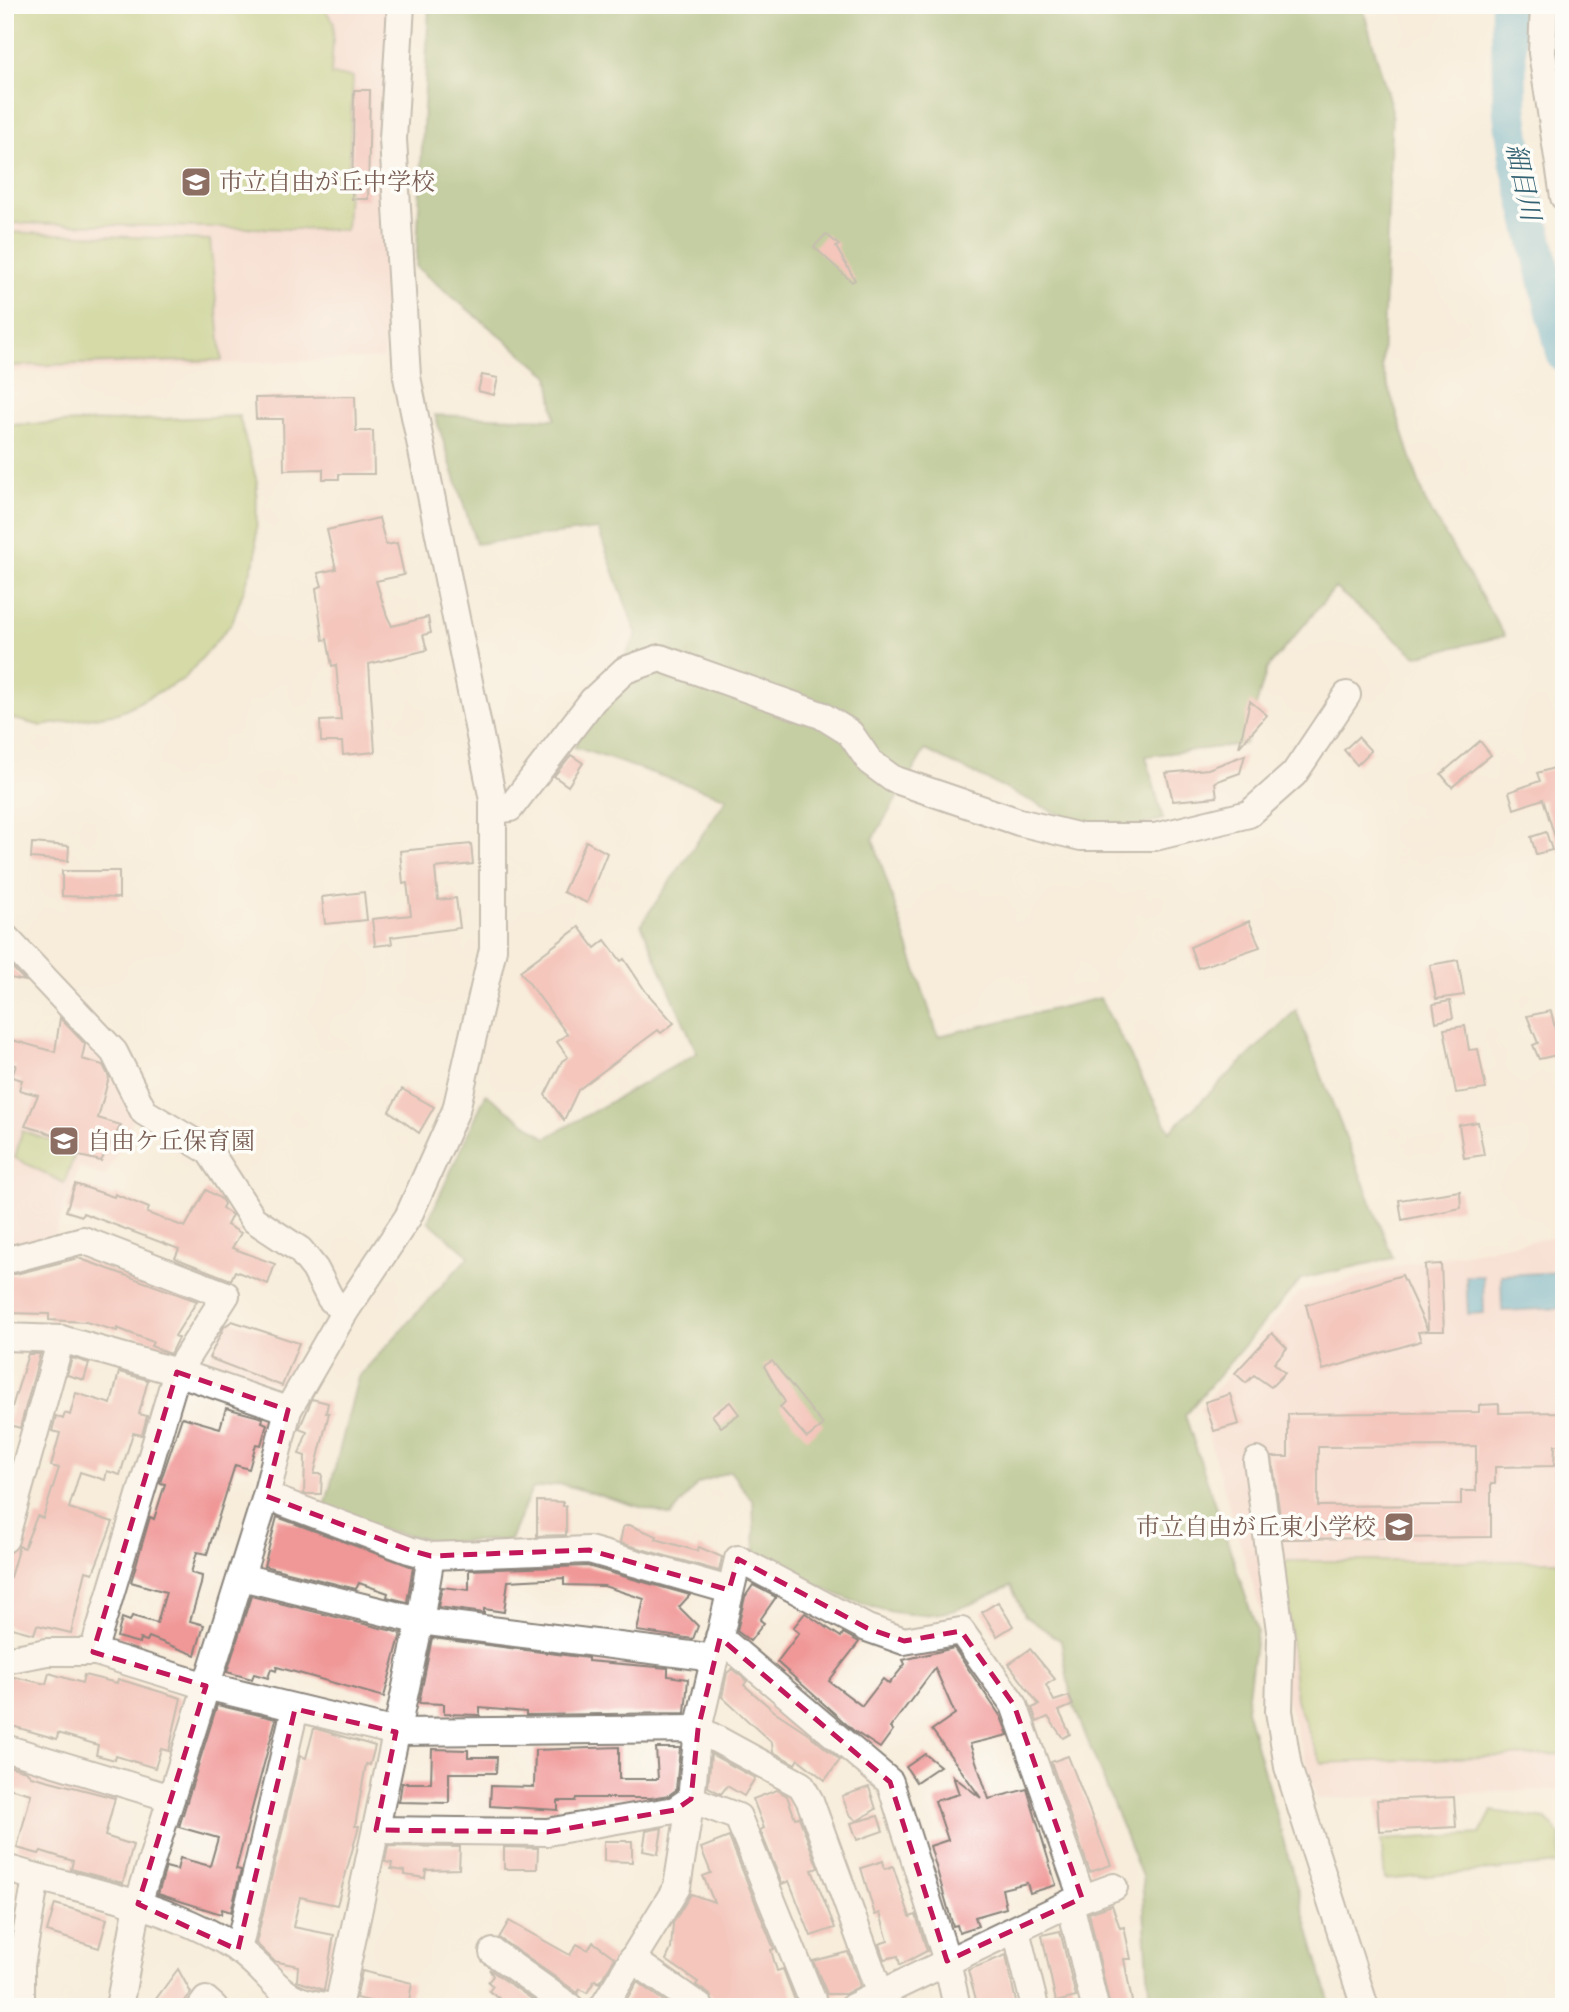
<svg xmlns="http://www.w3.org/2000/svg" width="1569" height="2012" font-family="Alegreya,'Noto Serif JP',serif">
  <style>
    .built { fill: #f7d0ca }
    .green { fill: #aac369; stroke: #637042; stroke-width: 2 }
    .forest { fill: #87a95d; stroke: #52623c; stroke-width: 2 }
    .water { fill: #48a6c7; stroke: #326172; stroke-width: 2 }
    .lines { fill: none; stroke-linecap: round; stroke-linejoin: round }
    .river { stroke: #48a6c7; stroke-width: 35 }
    .building { fill: #f09797; fill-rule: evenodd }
    .minor-casing { stroke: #8a847c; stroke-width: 30 }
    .minor { stroke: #fff; stroke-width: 26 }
    .marked { fill: none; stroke: #c2185b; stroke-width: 5; stroke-dasharray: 14 9; stroke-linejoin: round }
    .labels { text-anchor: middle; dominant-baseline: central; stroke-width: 7; stroke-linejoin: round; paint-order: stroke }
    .education-label { font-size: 24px; fill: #785e54; stroke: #fdfcf7; text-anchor: start }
    .water-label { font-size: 26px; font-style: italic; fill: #326172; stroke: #fdfcf7 }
  </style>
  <rect width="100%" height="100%" fill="#fdfcf7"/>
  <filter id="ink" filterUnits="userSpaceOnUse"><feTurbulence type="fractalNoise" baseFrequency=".0143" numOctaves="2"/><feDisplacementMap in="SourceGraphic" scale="14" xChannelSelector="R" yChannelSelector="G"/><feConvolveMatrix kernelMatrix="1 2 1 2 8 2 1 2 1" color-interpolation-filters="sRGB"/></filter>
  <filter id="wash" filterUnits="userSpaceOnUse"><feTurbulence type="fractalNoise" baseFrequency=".00686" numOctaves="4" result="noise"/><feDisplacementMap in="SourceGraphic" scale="28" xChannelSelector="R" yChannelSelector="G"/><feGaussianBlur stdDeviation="1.57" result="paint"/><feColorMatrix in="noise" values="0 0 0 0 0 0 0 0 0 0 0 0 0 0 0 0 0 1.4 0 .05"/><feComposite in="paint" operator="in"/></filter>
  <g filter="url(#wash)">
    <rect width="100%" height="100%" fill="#f8eddb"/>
    <!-- built -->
    <g class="built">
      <polygon points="5,5 389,5 384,358 5,372"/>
      <polygon points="5,1040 110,1051 135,1116 105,1177 79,1166 55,1233 9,1248 5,1247"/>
      <polygon points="1564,1235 1564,1789 1317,1799 1200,1408 1299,1293 1415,1262"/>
    </g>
    <!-- green -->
    <g class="green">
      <polygon points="5,5 321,5 334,22 331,75 353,77 346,230 5,223"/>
      <polygon points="5,232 210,240 222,360 5,366"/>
      <polygon points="239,416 257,482 256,556 232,623 184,679 118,713 42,726 5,717 5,425"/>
      <polygon points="22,1131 64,1145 63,1148 70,1151 68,1155 74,1157 64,1183 15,1158"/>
      <polygon points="1284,1561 1556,1561 1564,1570 1564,1754 1321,1763 1296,1700"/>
      <polygon points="1492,1811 1546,1819 1561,1836 1559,1864 1385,1880 1381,1840 1480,1834"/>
    </g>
    <!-- forest -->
    <path class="forest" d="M429 5H1362L1392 110 1382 367 1425 501 1505 636 1416 656 1335 588 1267 669 1245 744 1146 756 1163 819 1104 836 925 750 873 839 938 1036 1100 998 1170 1131 1296 1010 1393 1258 1301 1279 1185 1415 1257 1630 1246 1709 1331 2007H1150L1142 1877 1071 1699 1061 1641 1025 1616 1011 1586C992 1594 971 1606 951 1611 884 1628 812 1582 755 1553L753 1502 730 1471 697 1484 671 1516 561 1484 532 1489 510 1540 445 1542 386 1531 325 1507 358 1377 469 1256 428 1221 486 1094 546 1138 697 1053 641 924 727 798 574 747 637 635 598 529 476 544 435 415 555 419 549 376 416 267Z"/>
    <!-- water -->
    <g class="water">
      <polygon points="1564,1272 1564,1308 1502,1311 1501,1275"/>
      <polygon points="1466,1276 1483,1276 1484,1313 1468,1314"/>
    </g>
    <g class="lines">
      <!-- river -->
      <polyline class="river" points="1508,5 1510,111 1517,162 1564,355"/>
    </g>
    <g id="blocks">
      <!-- building -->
      <g class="building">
        <polygon points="354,90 370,90 368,199 352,199"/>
        <polygon points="826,234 839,245 836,247 855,280 852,282 814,247"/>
        <polygon points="482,375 498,378 494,395 478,391"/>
        <polygon points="355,396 356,431 373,431 374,474 339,474 339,479 323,479 323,469 284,470 283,419 256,419 255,398"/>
        <polygon points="379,518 386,545 397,543 404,575 376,581 387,616 392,626 428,617 431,633 423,635 427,650 369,664 375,752 343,755 342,742 321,742 320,721 341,720 336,665 332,666 327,639 323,640 316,588 322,586 318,573 336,569 327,530"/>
        <polygon points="1250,701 1267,715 1239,747"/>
        <polygon points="1358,737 1371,751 1357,765 1344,750"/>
        <polygon points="1480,741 1491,755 1452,787 1441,774"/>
        <polygon points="571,755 583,763 568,786 554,776"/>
        <polygon points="1245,755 1240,773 1215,782 1217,797 1173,801 1166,773 1208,769"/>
        <polygon points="1554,768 1564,799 1564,852 1560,853 1543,799 1514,809 1509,792 1540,781 1537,773"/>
        <polygon points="1546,832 1552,850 1536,854 1531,837"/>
        <polygon points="586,841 607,853 587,903 563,892"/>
        <polygon points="32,843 69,846 68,861 31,858"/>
        <polygon points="471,844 473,864 435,868 438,900 456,898 460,928 391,937 392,944 375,946 372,919 411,915 407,883 403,884 400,851"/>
        <polygon points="62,871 119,871 119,898 62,896"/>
        <polygon points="364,892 367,920 325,924 322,897"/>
        <polygon points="1249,921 1260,947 1198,968 1190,947"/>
        <polygon points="579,927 595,948 605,940 621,961 624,959 646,992 674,1023 661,1033 658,1030 578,1090 564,1120 545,1095 562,1061 568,1057 557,1042 567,1034 520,971"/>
        <polygon points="1458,960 1464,995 1436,999 1430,965"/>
        <polygon points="5,962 7,962 25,981 5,977"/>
        <polygon points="1450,1001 1453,1018 1436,1022 1433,1004"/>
        <polygon points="1551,1011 1561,1054 1539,1059 1533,1045 1538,1043 1527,1016"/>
        <polygon points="60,1018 85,1044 82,1059 103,1065 109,1077 98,1118 121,1125 101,1161 75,1155 75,1149 67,1147 69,1139 25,1126 38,1095 19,1090 22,1080 12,1077 16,1065 5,1064 5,1038 55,1052"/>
        <polygon points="1465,1026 1469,1050 1478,1049 1486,1089 1456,1093 1444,1029"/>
        <polygon points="402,1089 434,1107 419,1133 389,1111"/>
        <polygon points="1478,1122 1484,1155 1464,1158 1459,1125"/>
        <polygon points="75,1184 114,1197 115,1194 149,1208 147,1213 185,1227 206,1190 221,1199 224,1204 222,1208 232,1215 227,1225 241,1233 232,1248 275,1264 268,1284 235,1271 231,1280 175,1258 179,1249 83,1213 82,1216 66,1211"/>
        <polygon points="1460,1191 1461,1208 1402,1220 1399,1200"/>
        <polygon points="78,1258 197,1301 175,1336 178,1338 170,1354 151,1346 153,1342 117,1328 117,1331 86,1322 49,1320 49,1314 5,1313 5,1274 16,1274"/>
        <polygon points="1441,1264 1444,1331 1428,1331 1425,1265"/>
        <polygon points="1402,1275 1428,1331 1418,1332 1421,1341 1323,1370 1306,1305"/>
        <polygon points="232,1321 299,1343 282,1386 209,1358 224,1327"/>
        <polygon points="1272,1333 1287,1348 1274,1363 1285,1373 1271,1387 1254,1375 1246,1383 1235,1373"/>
        <polygon points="28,1354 40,1354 20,1428 7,1424"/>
        <polygon points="72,1358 89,1363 84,1380 67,1375"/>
        <polygon points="772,1361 823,1425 807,1438 780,1407 785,1402 764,1366"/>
        <polygon points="119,1372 148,1380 139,1414 147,1416 142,1435 133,1433 120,1475 107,1471 105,1480 80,1472 69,1508 113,1522 93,1573 86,1571 71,1633 37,1625 34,1634 12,1628 5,1624 5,1576 10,1577 19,1546 24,1548 37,1516 43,1518 59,1468 51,1466 60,1433 52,1431 56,1416 63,1419 65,1413 70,1415 76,1393 111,1404"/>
        <polygon points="1230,1394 1239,1424 1214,1431 1205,1402"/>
        <polygon points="312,1399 328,1403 326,1413 329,1413 314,1474 322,1474 321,1494 304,1494 305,1456 299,1454 307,1432 299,1429"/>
        <polygon points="730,1402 739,1414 721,1427 712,1415"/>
        <path d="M1499 1404V1413L1564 1412V1445H1555L1554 1466 1495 1467V1484H1491V1537L1283 1539 1272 1457H1288V1414L1479 1412V1405ZM1476 1446V1491H1461V1505L1318 1506V1447Z"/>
        <polygon points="226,1408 263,1418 262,1422 267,1424 261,1445 256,1444 249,1469 235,1465 207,1554 197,1552 191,1573 202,1576 201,1584 190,1621 204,1625 195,1655 149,1637 147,1641 140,1639 139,1643 117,1637 122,1618 130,1621 132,1616 157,1623 166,1592 131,1582 150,1517 154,1519 165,1484 160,1483 182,1417 220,1428"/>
        <polygon points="537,1501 563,1502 563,1506 566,1506 566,1535 537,1536"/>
        <polygon points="277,1517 413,1567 407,1602 387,1597 388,1593 359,1583 356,1589 264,1566"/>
        <polygon points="629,1525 657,1536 656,1539 697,1551 699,1547 722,1557 719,1571 620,1543 623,1527"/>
        <polygon points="587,1566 690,1595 679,1607 698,1626 693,1639 637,1631 644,1599 604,1586 564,1585 564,1578 508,1581 504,1612 484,1609 484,1613 438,1607 442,1587 469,1590 469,1570"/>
        <polygon points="753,1585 776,1597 760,1620 764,1623 750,1641 737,1631 745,1597"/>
        <polygon points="251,1596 401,1633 384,1697 277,1667 276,1671 271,1669 268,1678 254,1674 252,1679 227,1672"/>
        <polygon points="998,1602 1013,1626 997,1636 982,1612"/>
        <polygon points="805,1613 841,1637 843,1633 859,1642 829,1681 862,1706 883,1679 889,1684 905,1664 903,1660 954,1648 1001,1717 1008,1735 970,1744 989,1799 1027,1789 1056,1885 1030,1893 1027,1883 1002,1889 1006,1908 975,1917 978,1926 959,1932 957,1925 953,1926 930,1846 948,1840 935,1801 959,1794 953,1776 981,1798 932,1730 955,1714 935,1668 890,1728 893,1730 880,1748 854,1731 777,1662 799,1633 793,1628"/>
        <polygon points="432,1638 588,1658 588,1661 668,1668 668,1676 688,1679 685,1713 526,1715 526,1712 480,1708 480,1715 444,1714 444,1704 419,1703"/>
        <polygon points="1030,1649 1055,1679 1046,1685 1054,1701 1069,1696 1073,1705 1059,1711 1070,1734 1063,1738 1048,1717 1037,1722 1032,1708 1039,1705 1009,1664"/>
        <polygon points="732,1669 747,1681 744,1685 774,1711 806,1732 840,1760 825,1780 798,1759 795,1764 773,1752 772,1743 722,1697 727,1673"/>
        <polygon points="49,1673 82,1683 84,1675 117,1683 118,1679 181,1698 169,1751 161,1749 155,1768 116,1756 115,1760 96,1755 98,1745 58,1733 57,1739 5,1724 5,1675 46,1684"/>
        <polygon points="217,1705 276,1719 236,1869 241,1870 231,1912 222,1909 221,1914 158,1894 166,1867 177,1870 180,1858 210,1866 218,1838 179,1827"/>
        <polygon points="314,1728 375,1746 370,1765 366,1764 355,1826 359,1826 337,1905 300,1897 293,1927 334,1935 324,1990 297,1981 298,1966 274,1961 256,1943 300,1756 306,1758"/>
        <polygon points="619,1747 619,1779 658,1779 656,1748 680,1748 676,1790 669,1795 651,1798 576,1798 575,1801 558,1801 558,1810 490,1806 491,1786 534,1787 535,1750"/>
        <polygon points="432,1749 468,1750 468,1757 497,1757 496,1773 449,1773 449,1803 399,1802 402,1783 431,1783"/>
        <polygon points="711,1754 755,1778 744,1796 727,1786 721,1794 708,1787"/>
        <polygon points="925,1754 940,1766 916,1782 906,1767"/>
        <polygon points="1068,1756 1111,1865 1090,1872 1051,1762"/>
        <polygon points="5,1765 26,1771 31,1776 115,1798 105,1836 133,1845 123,1883 71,1869 73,1861 41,1851 39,1854 17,1848 31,1794 5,1787"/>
        <polygon points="869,1787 876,1809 857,1821 849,1814 842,1796"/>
        <polygon points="777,1790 787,1796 795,1818 799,1817 818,1868 812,1870 835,1928 811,1936 789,1881 782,1884 760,1830 764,1828 753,1799"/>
        <polygon points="1454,1797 1456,1827 1379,1831 1377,1800"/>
        <polygon points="878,1816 883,1831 857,1840 851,1823"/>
        <polygon points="662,1828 658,1854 643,1851 646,1831"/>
        <polygon points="729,1837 774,1949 771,1950 777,1971 783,1969 797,2006 715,2007 710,1995 696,1985 698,1982 666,1960 671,1949 673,1923 691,1894 714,1902 703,1876 711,1873 701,1848"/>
        <polygon points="604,1841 632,1841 632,1862 604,1861"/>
        <polygon points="388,1846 460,1847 459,1869 426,1870 425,1878 405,1875 405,1871 391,1869 392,1863 385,1862"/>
        <polygon points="504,1847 538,1848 537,1869 504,1869"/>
        <polygon points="883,1861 885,1869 893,1866 910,1917 916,1915 927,1951 900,1965 898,1956 884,1959 879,1944 888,1941 880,1913 875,1915 861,1868"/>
        <polygon points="55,1904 107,1919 99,1948 47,1932"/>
        <polygon points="1112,1905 1120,1928 1124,1927 1131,1959 1124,1959 1133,2007 1110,2007 1089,1913"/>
        <polygon points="509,1921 570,1955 577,1944 588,1950 593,1942 615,1958 599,1983 595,1980 587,1993 580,1989 578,1993 499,1938"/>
        <polygon points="1060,1931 1076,1997 1056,2002 1042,1935"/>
        <polygon points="848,1952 860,1986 845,1994 827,1994 813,1961"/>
        <polygon points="1006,1955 1017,2007 978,2007 968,1970"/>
        <polygon points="178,1969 191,1993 180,2007 150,2007"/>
        <polygon points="489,1969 536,2002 533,2007 511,2007 489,1991 493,1986 488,1982 493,1976"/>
        <polygon points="362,1971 412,1983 408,2007 377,2007 378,2003 356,1998"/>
        <polygon points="637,1982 672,2007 632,2007 625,2002"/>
      </g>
    </g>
  </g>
  <g filter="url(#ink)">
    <use href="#blocks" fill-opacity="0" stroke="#8a847c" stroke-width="2"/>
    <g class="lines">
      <!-- minor casing -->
      <g class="minor-casing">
        <g id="minor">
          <polyline points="1544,5 1542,53 1564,197"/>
          <polyline points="493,810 510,808 593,700 625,670 660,658 821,715 850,733 870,762 893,779 1019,822 1081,837 1155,837 1249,814 1294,774 1347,695"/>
          <polyline points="5,937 114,1052 144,1112 209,1151 253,1219 300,1250 315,1269 330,1298 344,1313"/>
          <polyline points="5,1258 12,1259 83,1240 226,1295 177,1372 93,1652"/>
          <polyline points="5,1337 61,1339 177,1372 288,1410"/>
          <polyline points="1257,1461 1281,1638 1279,1711 1288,1767 1365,2007"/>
          <polyline points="266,1496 409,1550 431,1556 589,1550 729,1590"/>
          <polyline points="5,1539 61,1339"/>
          <polyline points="241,1577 420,1621 715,1658"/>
          <polyline points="719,1637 890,1782 947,1961 957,2007"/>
          <polyline points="5,1660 47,1652 96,1652 206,1686 396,1732 698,1729 801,1785 810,1801 881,1996 880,2007"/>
          <polyline points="5,1748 171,1798"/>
          <polyline points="376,1830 547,1832 675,1810 691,1799 738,1817 815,2007"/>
          <path d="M5 1868C61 1885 120 1895 174 1917 195 1925 217 1936 236 1948 281 1980 273 2003 338 2007L420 1621 431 1556"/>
          <polyline points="1070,1903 1095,2007"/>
          <polyline points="1016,1930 1035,2007"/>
          <polyline points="238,1950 295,1709"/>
          <polyline points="493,1952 570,2007"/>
          <polyline points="632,1959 700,2007"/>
          <polyline points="21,2007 21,1965 36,1878"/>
          <polyline points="119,2007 138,1904 266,1496 288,1410 344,1313 408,1217 456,1110 493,949 493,800 407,377 393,139 401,5"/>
          <polyline points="201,2007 206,2000 214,2007"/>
          <polyline points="603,2007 677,1887 691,1799 698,1729 738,1559 867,1628 904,1641 961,1631 1014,1705 1082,1898"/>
          <polyline points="853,2007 1070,1903 1114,1887"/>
        </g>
      </g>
      <!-- minor -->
      <use href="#minor" class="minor"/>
    </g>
  </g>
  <!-- marked area -->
  <path d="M0 0H1569V2012H0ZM177 1372 288 1410 266 1496 409 1550 431 1556 589 1550 729 1590 738 1559 867 1628 904 1641 961 1631 1014 1705 1082 1898 947 1961 890 1782 720 1638 698 1729 691 1799 675 1810 547 1832 376 1830 396 1732 295 1709 238 1950 138 1904 206 1686 93 1652Z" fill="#f8eddb" fill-opacity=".55" fill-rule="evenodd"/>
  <path class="marked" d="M177 1372 288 1410 266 1496 409 1550 431 1556 589 1550 729 1590 738 1559 867 1628 904 1641 961 1631 1014 1705 1082 1898 947 1961 890 1782 720 1638 698 1729 691 1799 675 1810 547 1832 376 1830 396 1732 295 1709 238 1950 138 1904 206 1686 93 1652Z"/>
  <!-- icons -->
  <defs>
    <g id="school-square" transform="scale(1.575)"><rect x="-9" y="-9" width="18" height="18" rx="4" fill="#8d6e63" stroke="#fdfcf7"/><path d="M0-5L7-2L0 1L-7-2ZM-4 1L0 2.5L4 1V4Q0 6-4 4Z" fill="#fff"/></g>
  </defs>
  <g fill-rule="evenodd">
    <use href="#school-square" x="196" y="182"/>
    <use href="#school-square" x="64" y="1141"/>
    <use href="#school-square" x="1399" y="1527"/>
  </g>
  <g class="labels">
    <!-- education labels -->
    <g class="education-label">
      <text x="219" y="182">市立自由が丘中学校</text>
      <text x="87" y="1141">自由ケ丘保育園</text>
      <text x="1376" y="1527" text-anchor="end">市立自由が丘東小学校</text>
    </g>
    <!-- water labels -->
    <g class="water-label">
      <text transform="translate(1523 182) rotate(78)">細目川</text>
    </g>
  </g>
  <!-- margin -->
  <rect width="1569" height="2012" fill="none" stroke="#fdfcf7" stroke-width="28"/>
</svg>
